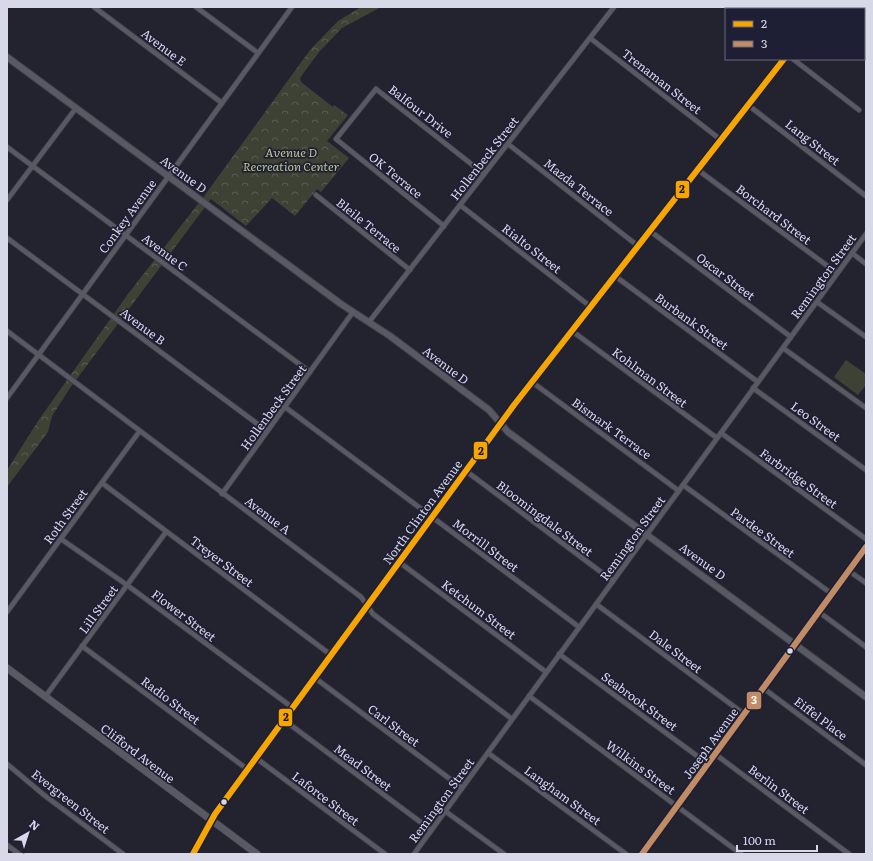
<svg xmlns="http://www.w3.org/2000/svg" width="873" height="861" font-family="Literata,serif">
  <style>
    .grass { fill: #3e4234 }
    .park { fill: url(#park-crowns) }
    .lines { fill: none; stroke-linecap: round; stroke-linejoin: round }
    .minor-casing { stroke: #3d3e49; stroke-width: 6 }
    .tertiary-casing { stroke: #3d3e49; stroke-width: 8 }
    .secondary-casing { stroke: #3d3e49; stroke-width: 8 }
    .minor { stroke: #595964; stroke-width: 4.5 }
    .tertiary { stroke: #595964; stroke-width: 6 }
    .secondary { stroke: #595964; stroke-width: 7 }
    .bus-1-casing { stroke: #1e1e35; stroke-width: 9 }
    .bus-2-casing { stroke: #1e1e35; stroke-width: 9 }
    .bus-1 { stroke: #f7a600; stroke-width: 6 }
    .bus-2 { stroke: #c18c65; stroke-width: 6 }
    .bus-dot { fill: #d7d9e8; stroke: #1e1e35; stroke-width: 1.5 }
    .labels { text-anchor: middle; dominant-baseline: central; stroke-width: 3.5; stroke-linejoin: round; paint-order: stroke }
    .street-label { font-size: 12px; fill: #d7d9e8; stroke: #1e1e35 }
    .park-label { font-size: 12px; font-style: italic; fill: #b7c78d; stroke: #1e1e35 }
    .line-badge { stroke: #1e1e35; stroke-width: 1.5 }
    .badge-label { font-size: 11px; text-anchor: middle; font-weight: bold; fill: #fff }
    .pale-badge-label { font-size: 11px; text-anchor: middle; font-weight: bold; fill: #111 }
  </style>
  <defs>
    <pattern id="park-crowns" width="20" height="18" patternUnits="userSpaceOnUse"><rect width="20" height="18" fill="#3e4234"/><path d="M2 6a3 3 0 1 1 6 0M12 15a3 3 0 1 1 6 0" fill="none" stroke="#595d51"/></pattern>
  </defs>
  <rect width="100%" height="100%" fill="#232330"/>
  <!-- grass -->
  <polygon class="grass" points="846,360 866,374 866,385 858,395 834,377"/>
  <!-- park -->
  <polygon class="park" points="361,7 381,7 342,28 319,52 300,78 301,82 333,107 334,105 348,115 327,141 349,158 321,192 317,189 295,216 272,198 246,226 211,199 70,388 52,416 48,432 7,487 7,470 38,421 128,294 205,195 310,50 338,21"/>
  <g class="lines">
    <!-- minor casing -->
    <g class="minor-casing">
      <g id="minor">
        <polyline points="94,7 222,103"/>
        <polyline points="196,7 258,53"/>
        <polyline points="590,38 721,140"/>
        <polyline points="793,59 859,110"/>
        <polyline points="748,105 866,196"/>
        <polyline points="508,144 638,246"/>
        <polyline points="7,147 310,372"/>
        <polyline points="698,170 837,273"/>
        <polyline points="316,195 410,270"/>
        <polyline points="7,200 76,108"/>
        <polyline points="460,205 591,307"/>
        <polyline points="444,226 336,139 376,89 484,174"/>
        <polyline points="650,231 791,337"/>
        <polyline points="7,238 267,431"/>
        <polyline points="852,253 866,264"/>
        <polyline points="615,276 758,382"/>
        <polyline points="817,302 866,337"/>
        <polyline points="369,322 614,7"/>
        <polyline points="7,331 361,597 373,614 512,719"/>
        <polyline points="572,331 717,438"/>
        <polyline points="783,348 866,408"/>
        <polyline points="532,382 679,491"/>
        <polyline points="753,388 866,470"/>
        <polyline points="7,398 292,7"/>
        <polyline points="285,407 579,627"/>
        <polyline points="721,433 866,539"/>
        <polyline points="466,471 613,581"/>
        <polyline points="102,483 331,655"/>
        <polyline points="683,485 832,594"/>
        <polyline points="222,494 353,312"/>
        <polyline points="61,539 127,585 293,708"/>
        <polyline points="399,562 546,672"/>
        <polyline points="849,571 866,583"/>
        <polyline points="596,604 744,714"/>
        <polyline points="7,612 139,432"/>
        <polyline points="819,612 866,647"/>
        <polyline points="82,646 247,769"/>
        <polyline points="559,654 708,764"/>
        <polyline points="315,678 462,788"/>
        <polyline points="763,688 866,765"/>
        <polyline points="529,696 741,854"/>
        <polyline points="45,697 166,532"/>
        <polyline points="284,720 431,830"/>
        <polyline points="488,753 626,854"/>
        <polyline points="715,754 849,854"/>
        <polyline points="256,758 385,854"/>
        <polyline points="7,764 44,795 123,854"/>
        <polyline points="445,811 504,854"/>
        <polyline points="7,845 19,854"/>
        <polyline points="414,854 866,234"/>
      </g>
    </g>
    <!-- tertiary casing -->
    <g class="tertiary-casing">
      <g id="tertiary">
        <polyline points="822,9 824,7"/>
        <polyline points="7,57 341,304 390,336 489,410 508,432 866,697"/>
        <polyline points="193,854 215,814 514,405 784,59"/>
      </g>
    </g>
    <!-- secondary casing -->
    <g class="secondary-casing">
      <g id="secondary">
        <polyline points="836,7 839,9"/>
        <polyline points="864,28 866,30"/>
        <polyline points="7,668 257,854"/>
        <polyline points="642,854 866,547"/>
      </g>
    </g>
    <!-- minor -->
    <use href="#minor" class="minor"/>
    <!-- tertiary -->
    <use href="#tertiary" class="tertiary"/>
    <!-- secondary -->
    <use href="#secondary" class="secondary"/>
    <!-- bus-1 casing -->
    <g class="bus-1-casing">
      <polyline id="bus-1" points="193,854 215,814 514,405 784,59"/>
    </g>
    <!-- bus-2 casing -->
    <g class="bus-2-casing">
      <polyline id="bus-2" points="642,854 866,547"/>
    </g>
    <!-- bus-1 -->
    <use href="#bus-1" class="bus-1"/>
    <!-- bus-2 -->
    <use href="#bus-2" class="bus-2"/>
  </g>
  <!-- markers -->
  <g class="bus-dot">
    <circle cx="790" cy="651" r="3.5"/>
    <circle cx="224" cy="802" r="3.5"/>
  </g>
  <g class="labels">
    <!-- street labels -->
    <g class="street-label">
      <text transform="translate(164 47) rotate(37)">Avenue E</text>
      <text transform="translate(662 81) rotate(38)">Trenaman Street</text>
      <text transform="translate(421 111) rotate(38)">Balfour Drive</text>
      <text transform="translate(813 142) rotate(38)">Lang Street</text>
      <text transform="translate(484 158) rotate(-52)">Hollenbeck Street</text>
      <text transform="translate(184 174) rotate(36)">Avenue D</text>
      <text transform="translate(396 175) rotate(39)">OK Terrace</text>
      <text transform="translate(579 187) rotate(38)">Mazda Terrace</text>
      <text transform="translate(774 214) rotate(37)">Borchard Street</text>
      <text transform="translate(127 216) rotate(-54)">Conkey Avenue</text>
      <text transform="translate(369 225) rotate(39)">Bleile Terrace</text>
      <text transform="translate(532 248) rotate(38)">Rialto Street</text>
      <text transform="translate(165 252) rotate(37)">Avenue C</text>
      <text transform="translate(726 276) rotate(37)">Oscar Street</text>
      <text transform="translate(823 276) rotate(-54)">Remington Street</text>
      <text transform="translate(692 321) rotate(36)">Burbank Street</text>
      <text transform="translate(143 326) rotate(37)">Avenue B</text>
      <text transform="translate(446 365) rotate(37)">Avenue D</text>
      <text transform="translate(650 377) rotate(37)">Kohlman Street</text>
      <text transform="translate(273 407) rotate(-54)">Hollenbeck Street</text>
      <text transform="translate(816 421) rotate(36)">Leo Street</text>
      <text transform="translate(612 428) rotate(36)">Bismark Terrace</text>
      <text transform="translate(799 478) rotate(36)">Farbridge Street</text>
      <text transform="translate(422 512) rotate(-54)">North Clinton Avenue</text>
      <text transform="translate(268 515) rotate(37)">Avenue A</text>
      <text transform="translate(65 516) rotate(-54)">Roth Street</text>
      <text transform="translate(545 518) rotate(37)">Bloomingdale Street</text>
      <text transform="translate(763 532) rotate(36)">Pardee Street</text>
      <text transform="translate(632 538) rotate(-54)">Remington Street</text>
      <text transform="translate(486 545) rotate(37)">Morrill Street</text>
      <text transform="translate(222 561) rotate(37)">Treyer Street</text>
      <text transform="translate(703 561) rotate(36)">Avenue D</text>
      <text transform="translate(98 609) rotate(-54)">Lill Street</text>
      <text transform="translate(479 609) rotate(37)">Ketchum Street</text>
      <text transform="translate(184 615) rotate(37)">Flower Street</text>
      <text transform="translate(676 651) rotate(37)">Dale Street</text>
      <text transform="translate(171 700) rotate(37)">Radio Street</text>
      <text transform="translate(640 701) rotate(36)">Seabrook Street</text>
      <text transform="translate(821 718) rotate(37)">Eiffel Place</text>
      <text transform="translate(394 725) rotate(37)">Carl Street</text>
      <text transform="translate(710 743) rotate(-54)">Joseph Avenue</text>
      <text transform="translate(138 753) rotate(37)">Clifford Avenue</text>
      <text transform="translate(363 767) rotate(37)">Mead Street</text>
      <text transform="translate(641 767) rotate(36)">Wilkins Street</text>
      <text transform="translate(779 789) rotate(37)">Berlin Street</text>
      <text transform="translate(563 795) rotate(36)">Langham Street</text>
      <text transform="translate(326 798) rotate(37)">Laforce Street</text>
      <text transform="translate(441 800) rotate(-54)">Remington Street</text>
      <text transform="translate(71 801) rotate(38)">Evergreen Street</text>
    </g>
    <!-- park labels -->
    <g class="park-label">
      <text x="291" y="152">Avenue D<tspan x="291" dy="14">Recreation Center</tspan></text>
    </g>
  </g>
  <g class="line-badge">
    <rect x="675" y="180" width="15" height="19" rx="4" fill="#f7a600"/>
    <rect x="473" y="441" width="15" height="19" rx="4" fill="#f7a600"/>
    <rect x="746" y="691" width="16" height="19" rx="4" fill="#c18c65"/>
    <rect x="278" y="708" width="15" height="19" rx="4" fill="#f7a600"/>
  </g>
  <g class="badge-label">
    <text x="754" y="704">3</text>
  </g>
  <g class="pale-badge-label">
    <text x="682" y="193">2</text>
    <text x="481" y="455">2</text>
    <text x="286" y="721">2</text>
  </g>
  <!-- border -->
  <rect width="873" height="861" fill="none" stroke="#d7d9e8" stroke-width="16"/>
  <!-- legend -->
  <rect x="725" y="8" width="140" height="52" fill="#1e1e35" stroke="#68697d"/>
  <rect x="733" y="21" width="20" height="6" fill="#f7a600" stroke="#68697d"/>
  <text x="761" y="28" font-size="12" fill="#d7d9e8">2</text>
  <rect x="733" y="41" width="20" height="6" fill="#c18c65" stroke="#68697d"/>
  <text x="761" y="48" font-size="12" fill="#d7d9e8">3</text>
  <!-- north arrow -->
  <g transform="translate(28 833) rotate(39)" stroke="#1e1e35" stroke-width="3" paint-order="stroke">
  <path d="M0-3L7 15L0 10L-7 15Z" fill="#d7d9e8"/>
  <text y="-6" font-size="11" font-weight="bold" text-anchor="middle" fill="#d7d9e8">N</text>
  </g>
  <!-- scale -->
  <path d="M737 845v6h80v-6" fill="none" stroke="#d7d9e8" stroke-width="2"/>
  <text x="743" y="845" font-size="12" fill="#d7d9e8" stroke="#1e1e35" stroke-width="3" paint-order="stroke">100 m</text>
</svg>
